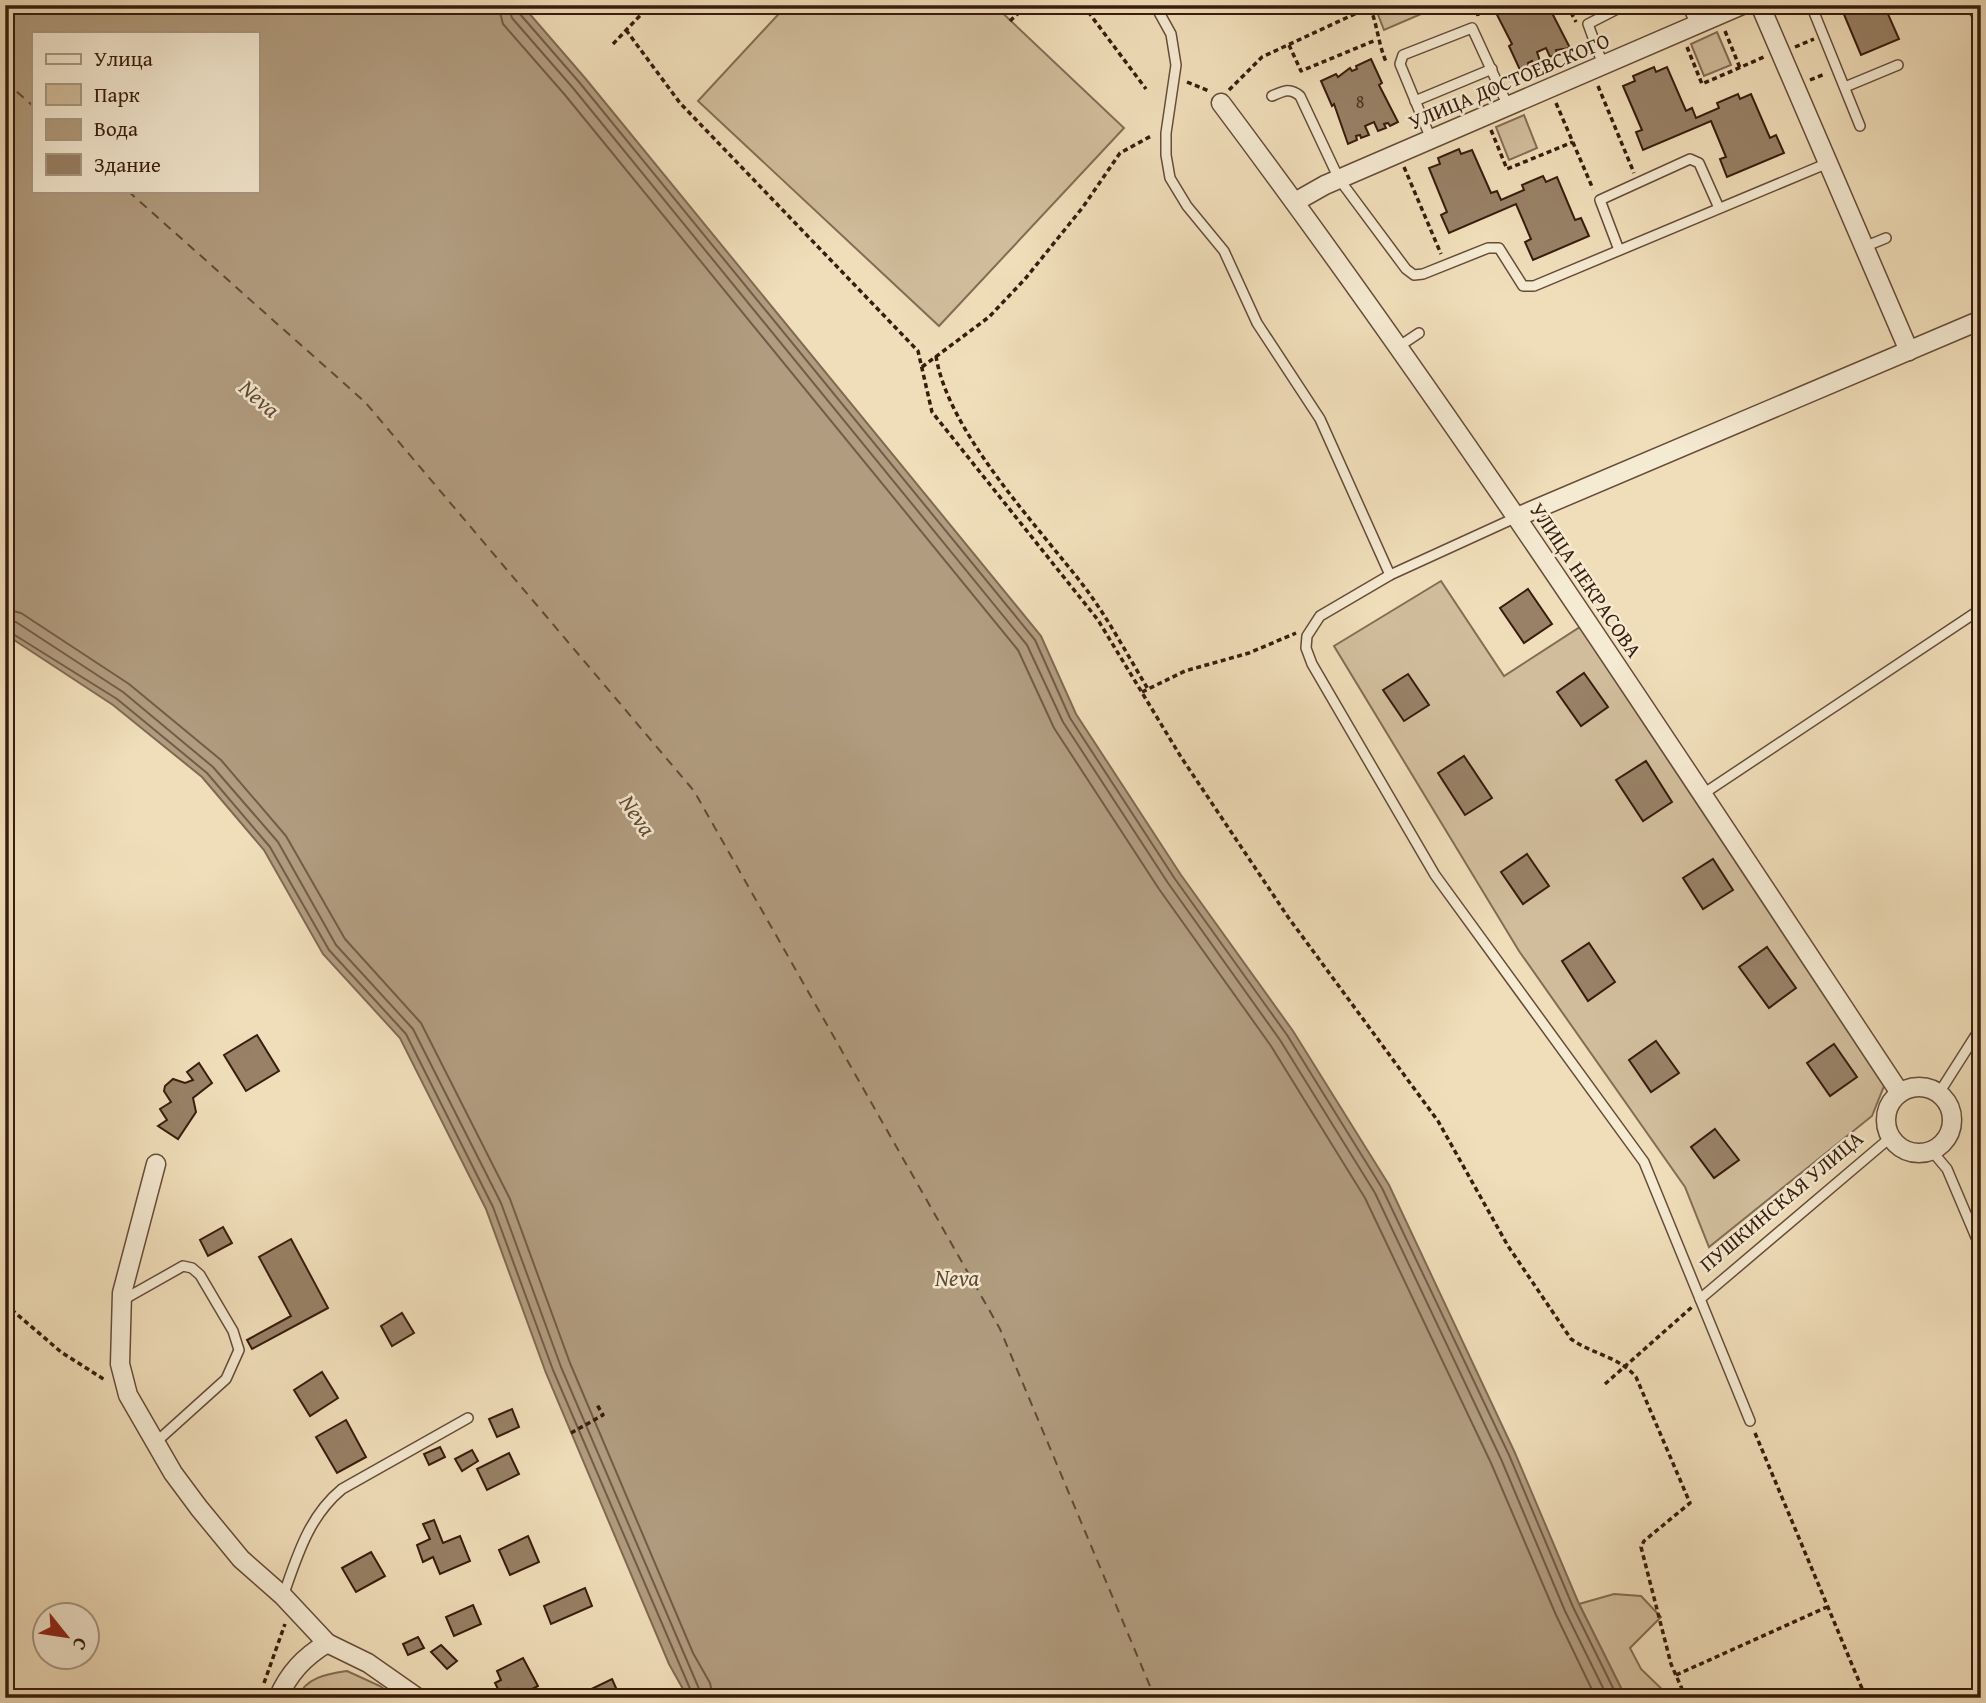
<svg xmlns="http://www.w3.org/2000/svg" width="1986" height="1703" font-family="'Gentium Book Plus',serif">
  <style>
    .green { fill: #d1bd9c; stroke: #846c54; stroke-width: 2 }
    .water { fill: #b19c7f; stroke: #816951; stroke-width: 2; fill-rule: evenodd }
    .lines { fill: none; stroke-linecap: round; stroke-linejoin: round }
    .shore { stroke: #745c46; stroke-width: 2 }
    .ferry { stroke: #624934; stroke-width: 2; stroke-dasharray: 9 7; stroke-linecap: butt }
    .building { fill: #988166; stroke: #381c0c; stroke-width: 2 }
    .lane-casing { stroke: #664c38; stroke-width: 12 }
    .street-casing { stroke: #664c38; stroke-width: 21 }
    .path { stroke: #381c0c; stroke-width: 3.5; stroke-dasharray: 5 3.5; stroke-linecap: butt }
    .lane { stroke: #f5ead2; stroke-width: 9 }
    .street { stroke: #f5ead2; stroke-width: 18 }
    .labels { text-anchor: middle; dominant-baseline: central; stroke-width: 5; stroke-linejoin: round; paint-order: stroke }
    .number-label { font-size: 18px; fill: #503522 }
    .street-label { font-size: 21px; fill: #381c0c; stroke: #f5ead2 }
    .water-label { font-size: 23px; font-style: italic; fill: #624934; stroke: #f5ead2 }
  </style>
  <rect width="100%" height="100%" fill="#f0deba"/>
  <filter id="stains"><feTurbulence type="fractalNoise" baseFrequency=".00286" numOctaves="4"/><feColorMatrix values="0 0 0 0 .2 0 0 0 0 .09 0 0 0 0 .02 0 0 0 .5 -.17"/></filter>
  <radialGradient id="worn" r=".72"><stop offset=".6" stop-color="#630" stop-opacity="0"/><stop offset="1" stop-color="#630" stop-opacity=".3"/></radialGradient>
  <!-- green -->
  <g class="green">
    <polygon points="787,5 994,5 1124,128 939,326 698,101"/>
    <polygon points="1394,5 1401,9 1409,5 1418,11 1431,5 1442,5 1384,30 1377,12"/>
    <polygon points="1717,32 1731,65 1704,76 1691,44"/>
    <polygon points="1524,115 1537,148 1509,160 1496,127"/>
    <polygon points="1441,581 1504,676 1580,627 1884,1086 1872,1116 1709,1247 1685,1187 1519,951 1334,646"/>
    <polygon points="1614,1594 1641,1596 1661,1617 1630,1648 1641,1669 1671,1698 1626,1698 1579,1604"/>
    <path d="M347 1671 380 1686 396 1698H297C306 1677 327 1674 347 1671Z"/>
  </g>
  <!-- water -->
  <path class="water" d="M5 5H522L585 78 1041 636 1076 714 1181 875 1293 1031 1389 1185 1515 1453 1579 1604 1626 1698H688L669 1664 546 1373 486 1209 400 1038 323 954 264 850 202 777 113 705 5 634ZM33 33H257V191H33Z"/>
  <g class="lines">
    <!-- shore -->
    <g class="shore">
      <polyline points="498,5 503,24 565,95 1018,650 1054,728 1159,889 1271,1046 1365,1198 1491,1463 1556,1615 1596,1698"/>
      <polyline points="508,5 512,18 573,88 1027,645 1063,722 1168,883 1280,1040 1375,1193 1501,1459 1565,1611 1608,1698"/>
      <polyline points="517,5 519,13 579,82 1035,640 1070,718 1175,879 1287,1035 1382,1188 1509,1455 1573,1607 1618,1698"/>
      <polyline points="5,609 21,613 129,684 221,760 286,836 345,939 421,1023 510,1199 570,1363 693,1653 710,1683 713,1698"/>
      <polyline points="5,620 16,622 123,692 213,767 278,842 336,945 413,1029 501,1203 561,1367 703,1698"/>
      <polyline points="5,629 117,699 207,773 270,847 329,950 406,1034 493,1207 553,1370 694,1698"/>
    </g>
    <!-- ferry -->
    <g class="ferry">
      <polyline points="5,81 33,106"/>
      <polyline points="128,191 365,402 694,791 1000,1329 1155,1698"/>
    </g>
  </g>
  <!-- building -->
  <g class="building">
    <polygon points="1497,5 1552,5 1554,10 1551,11 1570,48 1556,50 1557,54 1550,57 1546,48 1537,52 1540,61 1533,64 1532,61 1528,63 1529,66 1520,70 1509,46 1512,44 1493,7"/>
    <polygon points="1840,5 1884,5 1899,39 1861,55"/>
    <polygon points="1371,59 1382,83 1379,85 1398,122 1390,126 1388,123 1384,124 1386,128 1378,131 1374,122 1365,126 1369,135 1361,138 1360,135 1356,136 1357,140 1348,144 1334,104 1332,106 1321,81 1336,74 1338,77 1350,68 1352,71 1357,69 1356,66"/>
    <polygon points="1654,67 1656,72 1667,67 1686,111 1692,108 1696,118 1719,108 1717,103 1738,94 1740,99 1751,94 1770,138 1776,135 1784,153 1727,177 1720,159 1726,157 1711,121 1643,150 1636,132 1642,130 1623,86 1635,81 1633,76"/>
    <polygon points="1459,149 1461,154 1472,150 1491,193 1497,191 1501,200 1524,190 1522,185 1543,176 1546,182 1557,177 1575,220 1581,218 1589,236 1533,260 1525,242 1531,239 1516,204 1449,233 1441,215 1447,212 1429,168 1440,164 1438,158"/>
    <polygon points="1528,589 1552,624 1524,643 1500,608"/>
    <polygon points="1584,673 1608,707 1581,726 1557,692"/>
    <polygon points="1408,674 1429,705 1404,721 1383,690"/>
    <polygon points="1464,756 1492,798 1465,815 1438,773"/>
    <polygon points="1646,761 1672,802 1643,821 1616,780"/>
    <polygon points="1527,854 1549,886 1523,904 1501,872"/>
    <polygon points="1713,859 1733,890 1703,909 1683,878"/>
    <polygon points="1589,943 1615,982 1588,1001 1562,961"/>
    <polygon points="1767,947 1796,988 1769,1008 1739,967"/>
    <polygon points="257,1035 279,1071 246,1091 224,1055"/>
    <polygon points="1656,1041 1679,1073 1651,1092 1629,1060"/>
    <polygon points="1834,1044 1857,1077 1830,1096 1807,1063"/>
    <polygon points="199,1063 212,1083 193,1098 196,1112 178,1139 158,1126 167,1120 160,1109 171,1102 164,1091 165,1086 173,1079 185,1083 193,1080 187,1072"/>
    <polygon points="1715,1129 1739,1160 1714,1178 1691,1147"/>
    <polygon points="223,1227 232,1243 208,1256 200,1240"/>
    <polygon points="291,1239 328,1308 252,1349 247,1340 291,1316 259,1257"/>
    <polygon points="402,1313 414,1333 392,1346 381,1326"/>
    <polygon points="322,1372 338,1398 310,1416 294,1390"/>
    <polygon points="512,1409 519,1427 497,1437 489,1419"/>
    <polygon points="346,1420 366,1457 337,1473 316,1437"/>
    <polygon points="440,1447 445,1457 429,1465 424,1454"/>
    <polygon points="472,1450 478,1461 462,1471 455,1459"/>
    <polygon points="509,1453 519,1474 487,1490 477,1469"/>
    <polygon points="434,1520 443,1543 460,1536 470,1561 440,1574 433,1557 423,1562 417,1545 430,1539 423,1524"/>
    <polygon points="528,1536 539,1562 510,1575 499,1550"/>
    <polygon points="371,1552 385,1576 356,1592 342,1568"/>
    <polygon points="585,1588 592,1606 551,1624 544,1606"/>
    <polygon points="473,1605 481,1624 454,1636 446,1617"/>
    <polygon points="418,1637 424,1648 408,1655 403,1644"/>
    <polygon points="441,1645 457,1661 447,1669 431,1652"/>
    <polygon points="523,1658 538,1686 515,1698 511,1698 507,1689 500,1693 495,1683 501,1680 497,1671"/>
    <polygon points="612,1679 620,1697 585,1698 583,1693"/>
  </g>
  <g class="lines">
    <!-- lane casing -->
    <g class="lane-casing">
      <g id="lane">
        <polyline points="1155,5 1171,34 1176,65 1166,133 1166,155 1170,178 1187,206 1224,251 1257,323 1320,419 1390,575"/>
        <polyline points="1687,5 1696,25"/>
        <polyline points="1811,5 1860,126"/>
        <polyline points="1603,65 1588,24 1625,5"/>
        <polyline points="1845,87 1898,65"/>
        <path d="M1272 96C1283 91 1290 87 1300 96L1339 179 1406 269 1414 275 1423 274 1488 248H1499L1523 286H1534L1828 163"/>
        <polyline points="1415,101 1492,69"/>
        <polyline points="1431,139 1400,64 1403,55 1472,28 1508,106"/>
        <polyline points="1864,247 1886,238"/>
        <polyline points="1619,250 1600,200 1690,159 1699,163 1719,208"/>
        <polyline points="1398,347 1419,333"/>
        <polyline points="1517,517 1390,575 1320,616 1307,636 1306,648 1312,664 1435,875 1644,1162 1750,1421"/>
        <polyline points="1703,794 1981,609"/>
        <polyline points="1939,1093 1981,1027"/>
        <polyline points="1931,1150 1947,1169 1981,1249"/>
        <polyline points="1700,1299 1891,1137"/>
        <polyline points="121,1301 183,1266 192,1268 200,1275 233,1331 239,1350 226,1379 155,1443"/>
        <path d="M283 1596C297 1557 308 1517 342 1489L468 1418"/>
      </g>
    </g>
    <!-- street casing -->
    <g class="street-casing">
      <g id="street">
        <polyline points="1760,5 1909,351"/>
        <polyline points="1975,5 1981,13"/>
        <path d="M1221 103C1461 423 1679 759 1900 1093"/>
        <polyline points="1295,202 1325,185 1742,5"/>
        <polyline points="1517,517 1981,320"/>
        <circle cx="1919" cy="1120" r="33"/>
        <polyline points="156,1164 122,1293 120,1364 128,1395 173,1473 199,1508 241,1559 283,1596 327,1643"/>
        <path d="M278 1698C289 1673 304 1657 327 1643L368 1663 418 1698"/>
      </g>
    </g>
    <!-- path -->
    <g class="path">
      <polyline points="1083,5 1146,89"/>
      <polyline points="1398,5 1403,5"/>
      <polyline points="1412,5 1418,9 1427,5"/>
      <polyline points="1476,5 1478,16"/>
      <polyline points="1567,5 1576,22"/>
      <path d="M1370 7C1378 27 1378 44 1387 64"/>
      <polyline points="1372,13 1391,5"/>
      <polyline points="1010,21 1027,5"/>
      <path d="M626 30 680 103 918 351 932 412 1098 620 1181 757 1288 917 1438 1121 1508 1246 1571 1339C1592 1354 1620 1357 1636 1377L1690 1503 1644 1541 1641 1547 1671 1664 1686 1698"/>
      <polyline points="1725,31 1740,68"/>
      <polyline points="613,44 650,5"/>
      <polyline points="1289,45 1301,71 1376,40"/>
      <polyline points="1687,47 1702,84 1764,57"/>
      <polyline points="1795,47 1814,39"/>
      <polyline points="1810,80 1825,74"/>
      <polyline points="1187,82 1209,91"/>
      <polyline points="1598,86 1634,173"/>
      <polyline points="1229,90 1262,57 1374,5"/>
      <polyline points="1556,103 1593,189"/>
      <polyline points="1491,130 1507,169 1573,142"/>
      <polyline points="1404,167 1441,254"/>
      <path d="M936 356C948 433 1039 527 1086 589 1109 620 1128 656 1148 689"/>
      <polyline points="922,367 989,317 1025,279 1083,207 1120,153 1153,135"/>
      <polyline points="1142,692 1185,671 1249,653 1296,633"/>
      <polyline points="5,1304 61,1352 105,1380"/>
      <polyline points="1605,1384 1692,1307"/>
      <polyline points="571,1433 603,1415 596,1403"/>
      <polyline points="1755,1433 1866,1698"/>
      <polyline points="1676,1675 1827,1607"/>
      <polyline points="264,1683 285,1624"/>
    </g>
    <!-- lane -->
    <use href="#lane" class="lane"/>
    <!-- street -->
    <use href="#street" class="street"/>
  </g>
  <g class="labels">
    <!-- number labels -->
    <g class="number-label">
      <text x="1360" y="101">8</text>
    </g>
    <!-- street labels -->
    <g class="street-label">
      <text transform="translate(1509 81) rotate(-23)">УЛИЦА ДОСТОЕВСКОГО</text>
      <text transform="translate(1586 580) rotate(56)">УЛИЦА НЕКРАСОВА</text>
      <text transform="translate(1781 1201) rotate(-40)">ПУШКИНСКАЯ УЛИЦА</text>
    </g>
    <!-- water labels -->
    <g class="water-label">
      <text transform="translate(260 398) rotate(41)">Neva</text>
      <text transform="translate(638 815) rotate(55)">Neva</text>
      <text x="957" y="1277">Neva</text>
    </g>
  </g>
  <!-- margin -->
  <rect width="1986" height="1703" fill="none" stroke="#f0deba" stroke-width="28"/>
  <rect x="7" y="7" width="1972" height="1689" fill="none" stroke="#381c0c" stroke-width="3.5"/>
  <rect x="14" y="14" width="1958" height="1675" fill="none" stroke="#381c0c" stroke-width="2"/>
  <!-- legend -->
  <rect x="32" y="32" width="228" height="161" fill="#f5ead2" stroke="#a99883" stroke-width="2"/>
  <rect x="46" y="54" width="35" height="10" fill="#f5ead2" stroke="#a99883" stroke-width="2"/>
  <text x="94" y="66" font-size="21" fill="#381c0c">Улица</text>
  <rect x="46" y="84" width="35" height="21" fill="#d1bd9c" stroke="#a99883" stroke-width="2"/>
  <text x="94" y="102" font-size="21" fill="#381c0c">Парк</text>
  <rect x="46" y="119" width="35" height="21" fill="#b19c7f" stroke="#a99883" stroke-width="2"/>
  <text x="94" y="136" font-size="21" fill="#381c0c">Вода</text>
  <rect x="46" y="154" width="35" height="21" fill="#988166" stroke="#a99883" stroke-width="2"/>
  <text x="94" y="172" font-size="21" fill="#381c0c">Здание</text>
  <!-- north arrow -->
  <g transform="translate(66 1636) rotate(120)"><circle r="33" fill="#f5ead2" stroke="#a99883" stroke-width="2"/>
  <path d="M0-5L12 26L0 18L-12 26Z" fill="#8f2418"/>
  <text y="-10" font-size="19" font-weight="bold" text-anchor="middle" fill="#381c0c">С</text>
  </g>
  <rect width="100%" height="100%" filter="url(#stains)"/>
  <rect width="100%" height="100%" fill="url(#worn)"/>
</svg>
